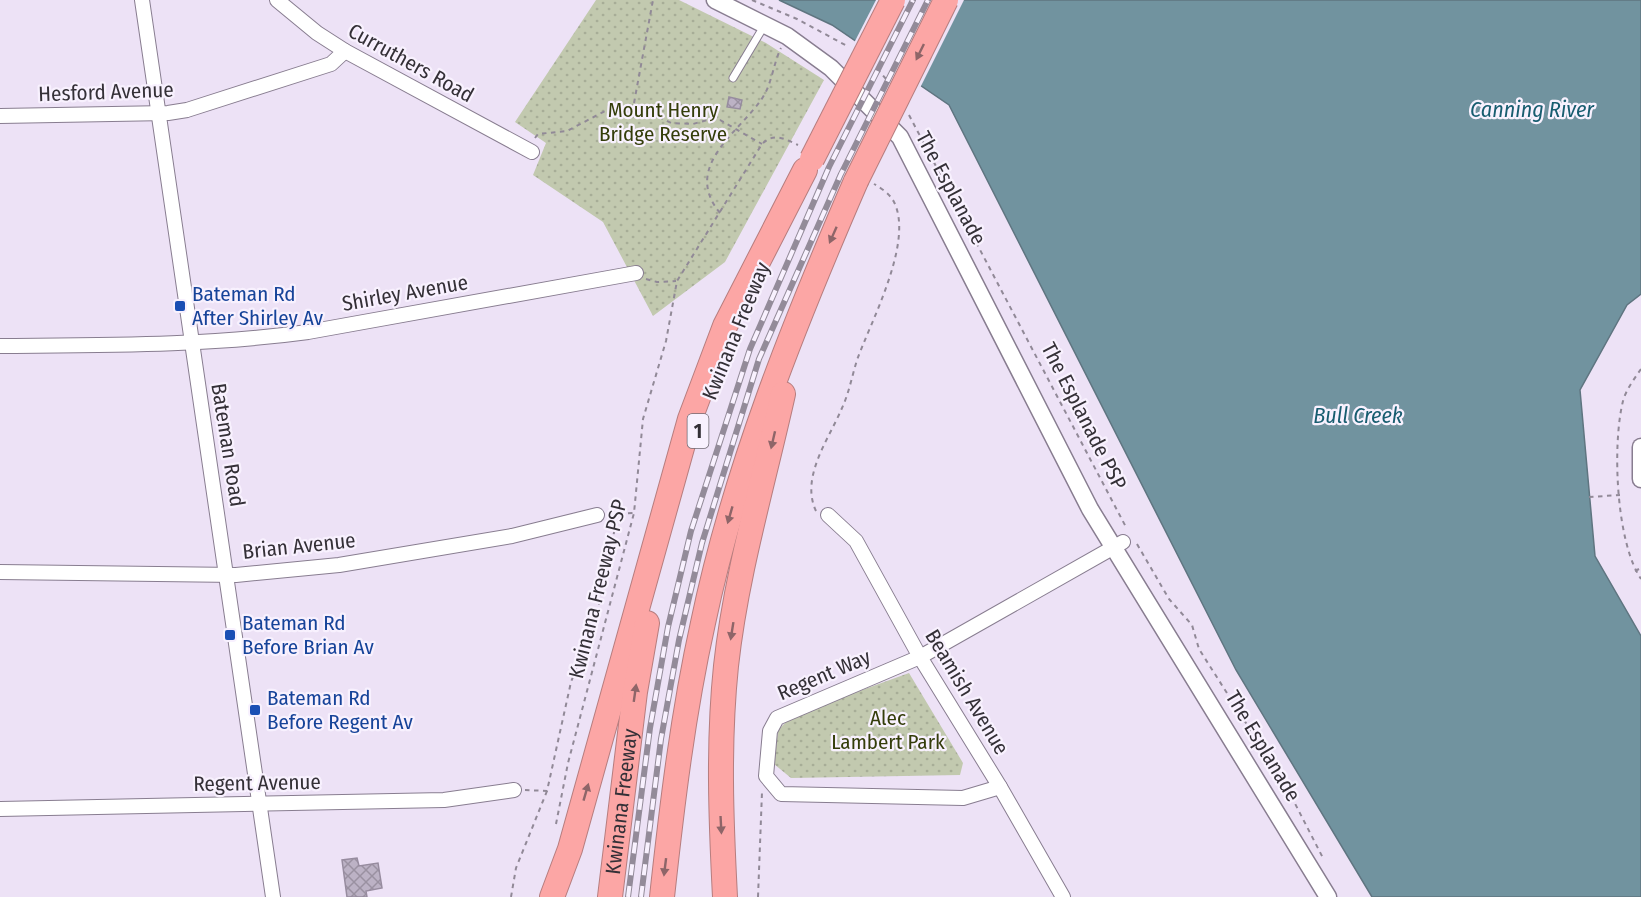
<svg xmlns="http://www.w3.org/2000/svg" width="1641" height="897" font-family="'Fira Sans Condensed',sans-serif">
  <style>
    .park { fill: url(#park-dots) }
    .water { fill: #71939f; stroke: #5f7580; stroke-width: 1.5 }
    .pier { fill: #ede2f6 }
    .building { fill: url(#building-cross-hatch); stroke: #978c9f; stroke-width: 1.5 }
    .lines { fill: none; stroke-linecap: round; stroke-linejoin: round }
    .service-casing { stroke: #887d90; stroke-width: 9 }
    .minor-casing { stroke: #887d90; stroke-width: 16 }
    .tertiary-casing { stroke: #887d90; stroke-width: 19 }
    .motorway-casing { stroke: #b67d7e; stroke-width: 26 }
    .path { stroke: #918997; stroke-width: 2; stroke-dasharray: 4.5 4.5; stroke-linecap: butt }
    .service { stroke: #fff; stroke-width: 7 }
    .minor { stroke: #fff; stroke-width: 14 }
    .tertiary { stroke: #fff; stroke-width: 16 }
    .motorway { stroke: #fca6a5; stroke-width: 24 }
    .rail-casing { stroke: #938b99; stroke-width: 6 }
    .rail { stroke: #f8f1fe; stroke-width: 4; stroke-dasharray: 11; stroke-linecap: butt }
    .motorway-bridge-casing { stroke: #b67d7e; stroke-width: 26; stroke-linecap: butt }
    .motorway-bridge { stroke: #fca6a5; stroke-width: 24 }
    .oneway { fill: #8e6568 }
    .transit-dot { fill: #1a4fb4; stroke: #f8f1fe; stroke-width: 2 }
    .labels { text-anchor: middle; dominant-baseline: central; stroke-width: 4.5; stroke-linejoin: round; paint-order: stroke }
    .shield { fill: #f8f1fe; stroke: #6f6a73; stroke-width: 1.5 }
    .shield-label { font-size: 20px; font-weight: bold; fill: #343037 }
    .street-label { font-size: 21px; fill: #343037; stroke: #f8f1fe }
    .park-label { font-size: 21px; fill: #343d0a; stroke: #f8f1fe }
    .transit-label { font-size: 21px; fill: #164399; stroke: #f8f1fe; text-anchor: start }
    .water-label { font-size: 22px; font-style: italic; fill: #185d70; stroke: #f8f1fe }
  </style>
  <defs>
    <pattern id="park-dots" width="8" height="8" patternUnits="userSpaceOnUse" patternTransform="scale(1.5)"><rect width="8" height="8" fill="#c2c9af"/><path d="M2 2h.1M6 6h.1" fill="none" stroke="#a7ad97" stroke-width="1.8" stroke-linecap="round"/></pattern>
    <pattern id="building-cross-hatch" width="8" height="8" patternUnits="userSpaceOnUse" patternTransform="scale(1.5)"><rect width="8" height="8" fill="#bcb2c5"/><path d="M0 0l8 8M0 8l8-8" fill="none" stroke="#9a91a1"/></pattern>
  </defs>
  <rect width="100%" height="100%" fill="#ede2f6"/>
  <!-- park -->
  <g class="park">
    <polygon points="596,0 679,0 766,43 824,80 725,262 653,316 603,222 533,175 546,143 515,122"/>
    <polygon points="909,673 963,763 960,775 791,778 774,764 778,730 793,715"/>
  </g>
  <!-- water -->
  <polygon class="water" points="779,0 1641,0 1641,294 1627,305 1580,390 1595,556 1641,636 1641,897 1372,897 1236,670 949,105 832,25"/>
  <!-- pier -->
  <polygon class="pier" points="876,0 964,0 920,88 854,43"/>
  <!-- building -->
  <g class="building">
    <polygon points="729,97 742,100 740,109 727,107"/>
    <polygon points="357,858 359,866 378,863 382,888 366,891 367,897 347,897 342,860"/>
  </g>
  <g class="lines">
    <!-- service casing -->
    <g class="service-casing">
      <polyline id="service" points="733,78 764,26"/>
    </g>
    <!-- minor casing -->
    <g class="minor-casing">
      <g id="minor">
        <polyline points="142,0 273,897"/>
        <polyline points="277,0 317,33 345,51 532,152"/>
        <polyline points="0,116 168,113 187,110 331,64 345,51"/>
        <path d="M0 346C103 345 205 346 308 332L636 273"/>
        <polyline points="828,515 856,541 920,657 1000,787 1063,897"/>
        <polyline points="0,572 236,575 339,565 512,536 597,515"/>
        <polyline points="1000,787 963,798 781,794 766,776 770,731 777,718 920,657 1123,542"/>
        <polyline points="0,809 444,800 514,790"/>
      </g>
    </g>
    <!-- tertiary casing -->
    <g class="tertiary-casing">
      <g id="tertiary">
        <polyline points="715,0 787,36 831,68 900,137 1090,509 1328,897"/>
        <polyline points="1641,447 1641,479"/>
      </g>
    </g>
    <!-- motorway casing -->
    <g class="motorway-casing">
      <g id="motorway">
        <polyline points="552,897 570,849 690,419 725,326 805,170"/>
        <path id="s1" d="M610 897 635 692 647 623"/>
        <path d="M662 897C672 805 683 713 703 623 735 470 794 324 856 181"/>
        <path d="M725 897C721 820 718 743 726 666 736 574 763 484 783 394"/>
      </g>
    </g>
    <!-- path -->
    <g class="path">
      <polyline points="752,0 797,19 849,47"/>
      <polyline points="877,69 887,80"/>
      <polyline points="634,103 653,0"/>
      <polyline points="909,115 1127,529"/>
      <polyline points="535,138 538,134 567,131 607,110 634,104 671,123 693,124 707,120 720,120 762,144"/>
      <path d="M720 213C682 167 738 133 761 100 772 85 773 64 781 48"/>
      <polyline points="646,279 657,282 676,281"/>
      <path d="M1641 369C1634 379 1626 390 1623 401 1612 445 1616 542 1641 579"/>
      <polyline points="1589,497 1620,495"/>
      <path d="M816 511C800 477 829 439 842 408 849 393 852 376 857 360 871 321 914 242 894 202 890 194 881 188 874 184"/>
      <polyline points="610,514 634,513"/>
      <polyline points="1137,544 1169,599 1192,625 1199,649 1286,786 1324,860"/>
      <polyline points="1635,571 1641,568"/>
      <polyline points="525,790 547,791 571,682 597,614 616,523 609,518"/>
      <path d="M556 824 568 763 634 513 643 419 666 341 677 281 762 144C774 132 785 139 798 145"/>
      <polyline points="511,897 516,868 547,791"/>
      <polyline points="758,897 762,792"/>
    </g>
    <!-- service -->
    <use href="#service" class="service"/>
    <!-- minor -->
    <use href="#minor" class="minor"/>
    <!-- tertiary -->
    <use href="#tertiary" class="tertiary"/>
    <!-- motorway -->
    <use href="#motorway" class="motorway"/>
    <!-- rail casing -->
    <g class="rail-casing">
      <g id="rail">
        <polyline points="628,897 650,728 668,627 691,531 750,349 829,167 913,0"/>
        <polyline points="641,897 661,739 679,640 702,543 759,359 841,174 928,0"/>
      </g>
    </g>
    <!-- rail -->
    <use href="#rail" class="rail"/>
    <!-- motorway-bridge casing -->
    <g class="motorway-bridge-casing">
      <g id="motorway-bridge">
        <polyline points="812,159 893,0"/>
        <polyline points="856,181 946,0"/>
      </g>
    </g>
    <!-- motorway-bridge -->
    <use href="#motorway-bridge" class="motorway-bridge"/>
  </g>
  <!-- one-way arrows -->
  <defs><path id="oneway-solid" d="M-6-.8H1V-3.2L6.5 0L1 3.2V.8H-6Z" transform="scale(1.5)"/></defs>
  <g class="oneway">
    <use href="#oneway-solid" transform="translate(920 52) rotate(116)"/>
    <use href="#oneway-solid" transform="translate(833 235) rotate(114)"/>
    <use href="#oneway-solid" transform="translate(773 440) rotate(103)"/>
    <use href="#oneway-solid" transform="translate(730 515) rotate(106)"/>
    <use href="#oneway-solid" transform="translate(732 631) rotate(99)"/>
    <use href="#oneway-solid" transform="translate(635 693) rotate(-82)"/>
    <use href="#oneway-solid" transform="translate(586 792) rotate(-74)"/>
    <use href="#oneway-solid" transform="translate(721 825) rotate(87)"/>
    <use href="#oneway-solid" transform="translate(665 867) rotate(97)"/>
  </g>
  <!-- markers -->
  <g class="transit-dot">
    <rect x="174" y="300" width="12" height="12" rx="3"/>
    <rect x="224" y="629" width="12" height="12" rx="3"/>
    <rect x="249" y="704" width="12" height="12" rx="3"/>
  </g>
  <g class="labels">
    <!-- shield labels -->
    <rect class="shield" x="687.5" y="414" width="21" height="34" rx="4.5"/>
    <g class="shield-label">
      <text x="698" y="431">1</text>
    </g>
    <!-- street labels -->
    <g class="street-label">
      <text transform="translate(411 63) rotate(29)">Curruthers Road</text>
      <text transform="translate(106 92) rotate(-2)">Hesford Avenue</text>
      <text transform="translate(951 188) rotate(62)">The Esplanade</text>
      <text transform="translate(405 293) rotate(-10)">Shirley Avenue</text>
      <text transform="translate(736 331) rotate(-68)">Kwinana Freeway</text>
      <text transform="translate(1084 416) rotate(63)">The Esplanade PSP</text>
      <text transform="translate(228 445) rotate(81)">Bateman Road</text>
      <text transform="translate(299 546) rotate(-6)">Brian Avenue</text>
      <text transform="translate(598 589) rotate(-76)">Kwinana Freeway PSP</text>
      <text transform="translate(824 675) rotate(-23)">Regent Way</text>
      <text transform="translate(967 692) rotate(59)">Beamish Avenue</text>
      <text transform="translate(1263 746) rotate(59)">The Esplanade</text>
      <text transform="translate(257 783) rotate(-1)">Regent Avenue</text>
      <text stroke="none"><textPath href="#s1" startOffset="96">Kwinana Freeway</textPath></text>
    </g>
    <!-- park labels -->
    <g class="park-label">
      <text x="663" y="110">Mount Henry<tspan x="663" dy="24">Bridge Reserve</tspan></text>
      <text x="888" y="718">Alec<tspan x="888" dy="24">Lambert Park</tspan></text>
    </g>
    <!-- transit labels -->
    <g class="transit-label">
      <text x="192" y="294">Bateman Rd<tspan x="192" dy="24">After Shirley Av</tspan></text>
      <text x="242" y="623">Bateman Rd<tspan x="242" dy="24">Before Brian Av</tspan></text>
      <text x="267" y="698">Bateman Rd<tspan x="267" dy="24">Before Regent Av</tspan></text>
    </g>
    <!-- water labels -->
    <g class="water-label">
      <text x="1532" y="109">Canning River</text>
      <text x="1358" y="415">Bull Creek</text>
    </g>
  </g>
</svg>
